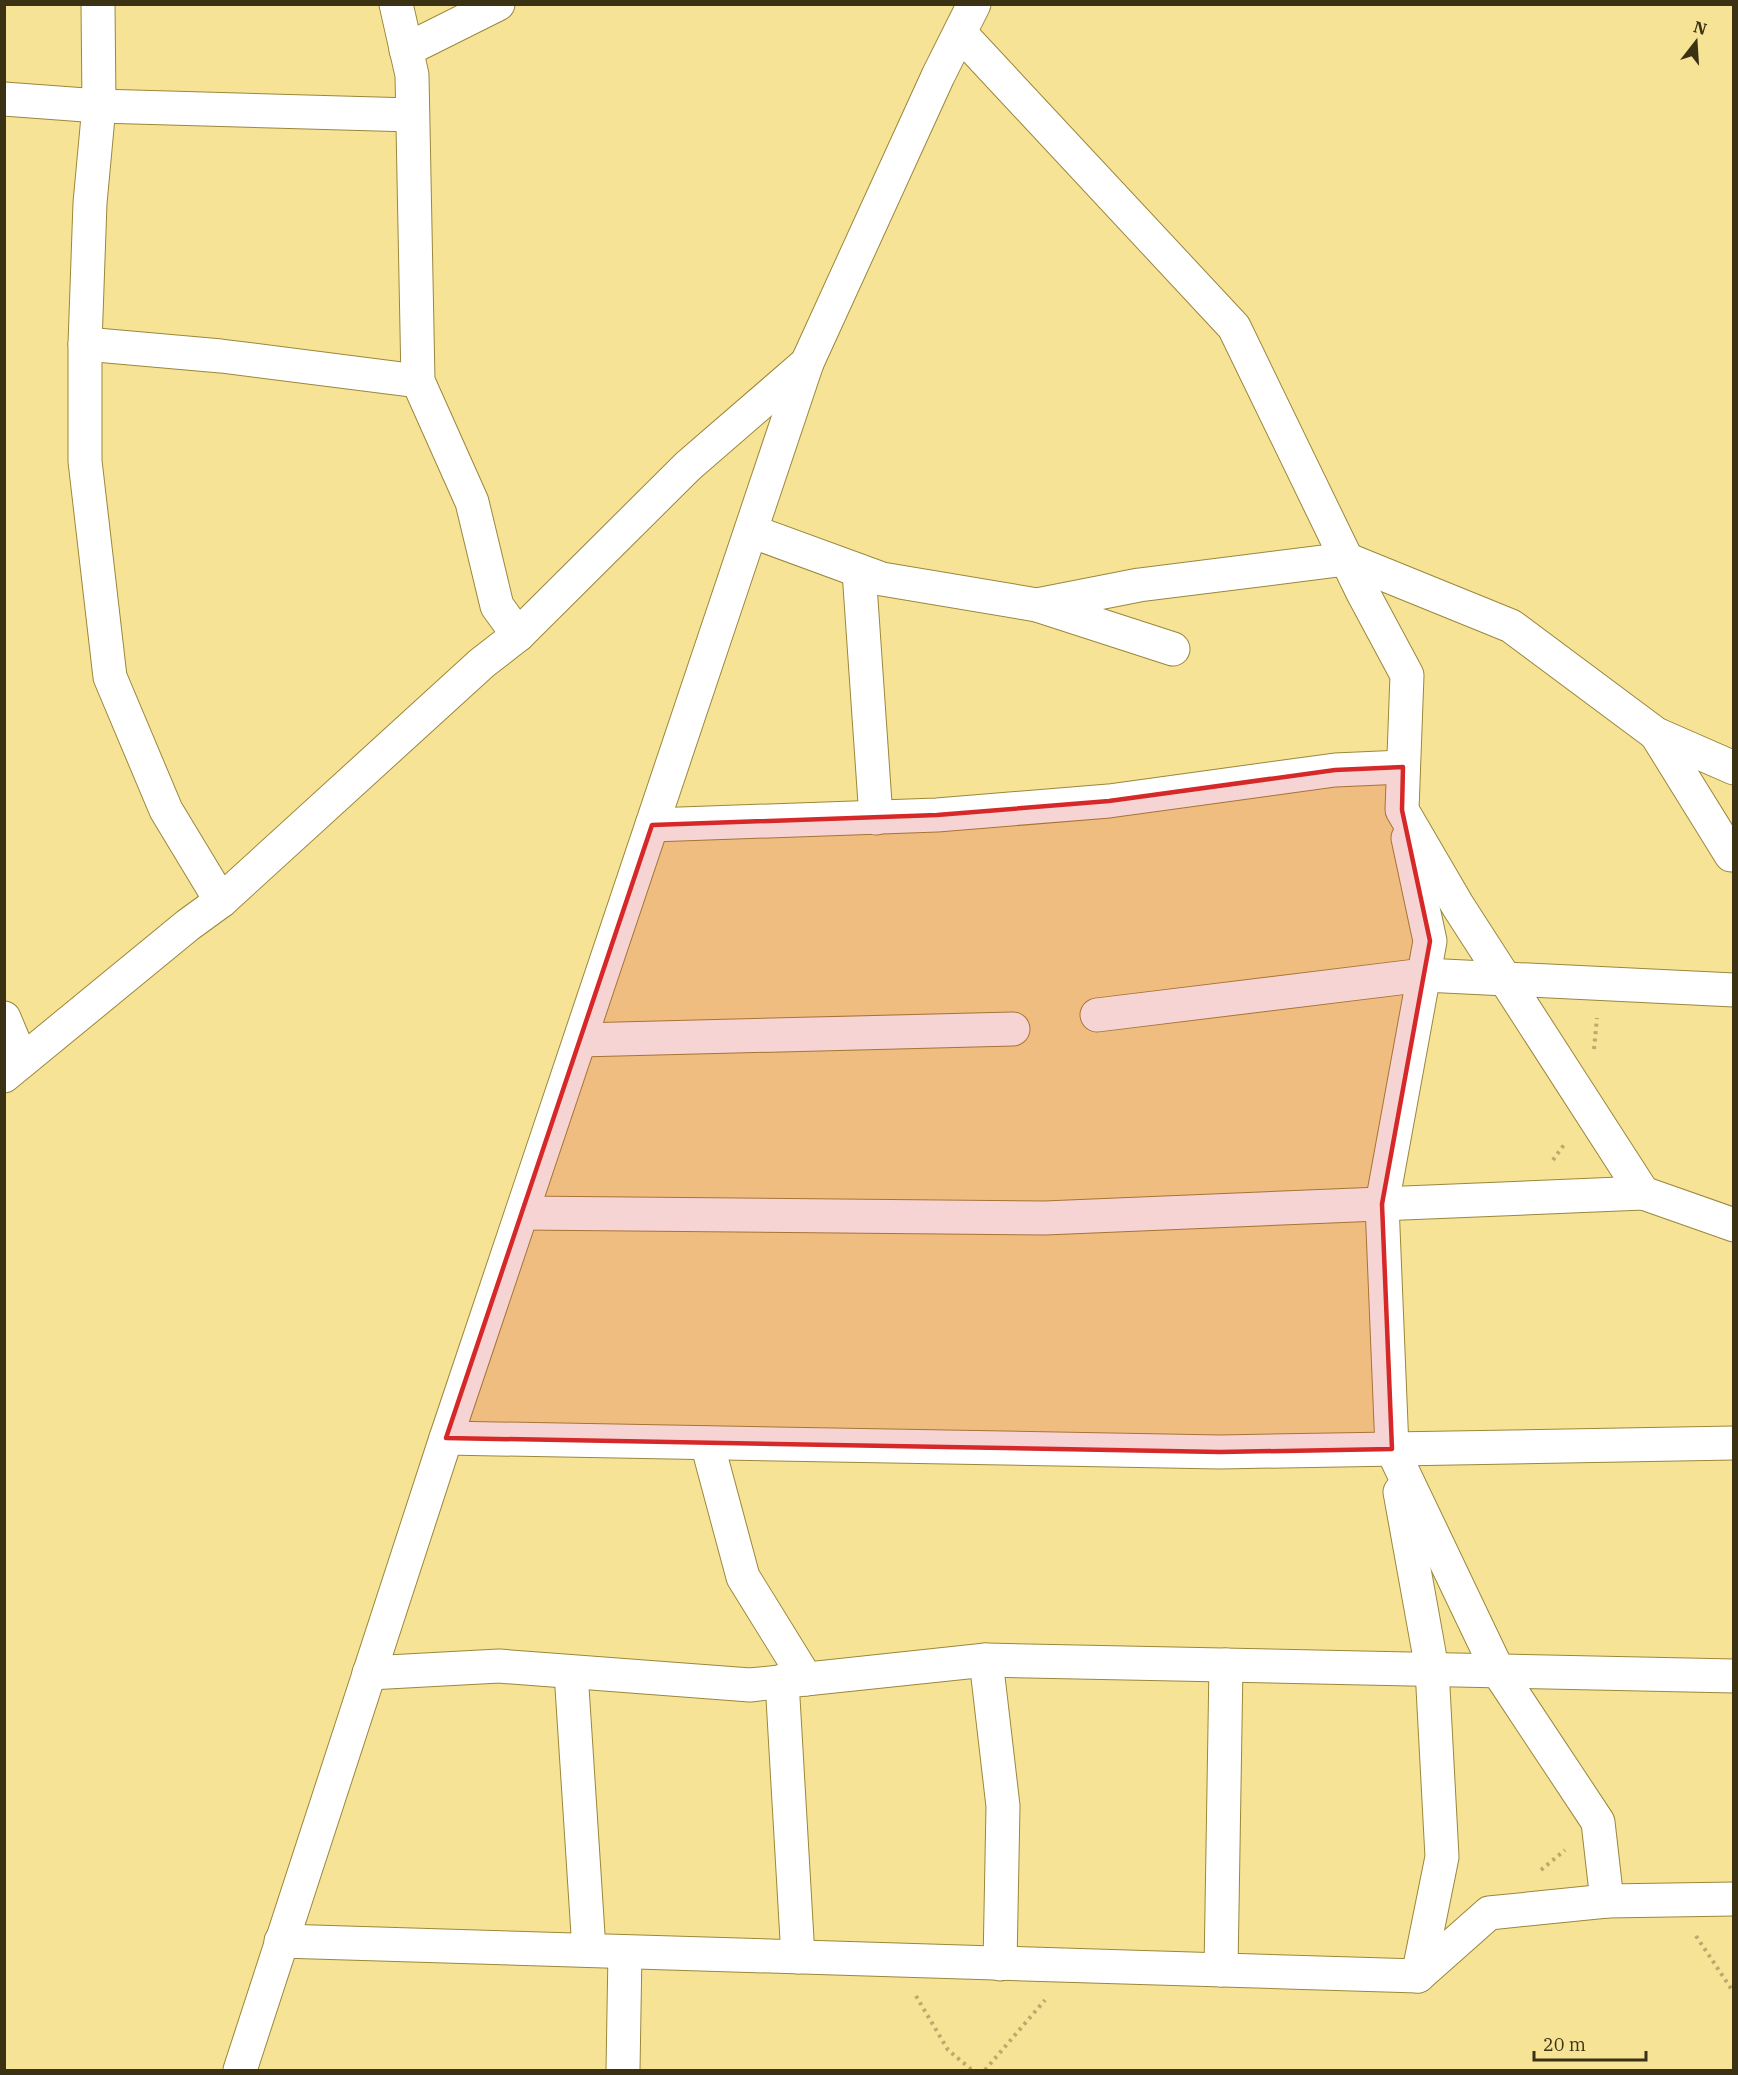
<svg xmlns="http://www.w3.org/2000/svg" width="1738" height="2075" font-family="'IBM Plex Serif',serif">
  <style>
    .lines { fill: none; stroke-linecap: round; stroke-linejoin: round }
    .minor-casing { stroke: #9b873b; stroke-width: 35 }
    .path { stroke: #bbaa6c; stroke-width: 4; stroke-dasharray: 3 4.5; stroke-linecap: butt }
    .minor { stroke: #fff; stroke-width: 33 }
    .marked { fill: #d62828; fill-opacity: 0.2; stroke: #d62828; stroke-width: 4.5; stroke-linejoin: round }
  </style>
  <rect width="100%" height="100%" fill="#f7e396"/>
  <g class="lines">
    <!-- minor casing -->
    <g class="minor-casing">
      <g id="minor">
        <polyline points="98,4 99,106 90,203 85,344 85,461 110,677 166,810 221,901"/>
        <polyline points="396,4 412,75 418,381 472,502 497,606 518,635"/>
        <polyline points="960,33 1234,327 1363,593 1407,675 1402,810 1458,906 1643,1193"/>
        <polyline points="406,50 498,4"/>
        <polyline points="4,99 99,106 412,115"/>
        <polyline points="85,344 221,356 418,381"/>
        <polyline points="751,531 882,579 1037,605 1173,649"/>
        <polyline points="859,571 876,818"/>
        <polyline points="1037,605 1139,585 1346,559 1511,626 1656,734 1734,768"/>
        <polyline points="1656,734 1731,855"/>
        <polyline points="652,825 937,815 1109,801 1335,770 1403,767"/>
        <polyline points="1408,838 1430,941 1382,1204 1392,1449 1498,1671 1598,1822 1607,1901"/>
        <polyline points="1097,1015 1424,975 1734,990"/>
        <polyline points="4,1018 22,1061"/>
        <polyline points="580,1040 1013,1029"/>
        <polyline points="4,1076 188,925 221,901 482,663 518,635 688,466 807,363"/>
        <polyline points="522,1213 1045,1218 1643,1193 1734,1225"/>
        <polyline points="446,1438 1220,1452 1734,1443"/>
        <polyline points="707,1443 743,1577 806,1679"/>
        <polyline points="1400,1492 1432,1669 1442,1857 1418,1976"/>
        <polyline points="986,1660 1003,1806 1000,1964"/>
        <polyline points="571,1672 589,1950"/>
        <polyline points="369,1673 499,1666 750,1685 986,1660 1734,1676"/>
        <polyline points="782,1681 798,1957"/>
        <polyline points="281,1941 1418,1976 1489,1913 1607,1901 1734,1899"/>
        <polyline points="1221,1970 1226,1665"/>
        <polyline points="240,2070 446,1438 807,363 938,76 974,4"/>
        <polyline points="623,2070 625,1952"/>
      </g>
    </g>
    <!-- path -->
    <g class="path">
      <polyline points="1594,1049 1597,1018"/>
      <polyline points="1553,1160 1566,1142"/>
      <polyline points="1541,1870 1565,1850"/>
      <polyline points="1696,1936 1734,1993"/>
      <polyline points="916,1996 948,2050 972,2070"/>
      <polyline points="985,2070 1045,2000"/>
    </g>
    <!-- minor -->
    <use href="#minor" class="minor"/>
  </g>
  <!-- marked area -->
  <path class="marked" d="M1403 767 1402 810 1430 941 1382 1204 1392 1449 1220 1452 446 1438 652 825 937 815 1109 801 1335 770Z"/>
  <!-- border -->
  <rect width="1738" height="2075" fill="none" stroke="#3a3212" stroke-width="12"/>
  <!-- north arrow -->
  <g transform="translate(1696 42) rotate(17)" stroke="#f7e396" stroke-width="4.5" paint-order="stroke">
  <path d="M0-4.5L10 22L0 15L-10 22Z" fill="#3a3212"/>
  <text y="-9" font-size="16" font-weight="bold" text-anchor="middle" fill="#3a3212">N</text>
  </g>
  <!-- scale -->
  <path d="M1534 2051v9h112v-9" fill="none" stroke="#3a3212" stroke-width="3"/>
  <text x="1543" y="2051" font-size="18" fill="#3a3212" stroke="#f7e396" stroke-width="4.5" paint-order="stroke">20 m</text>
</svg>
